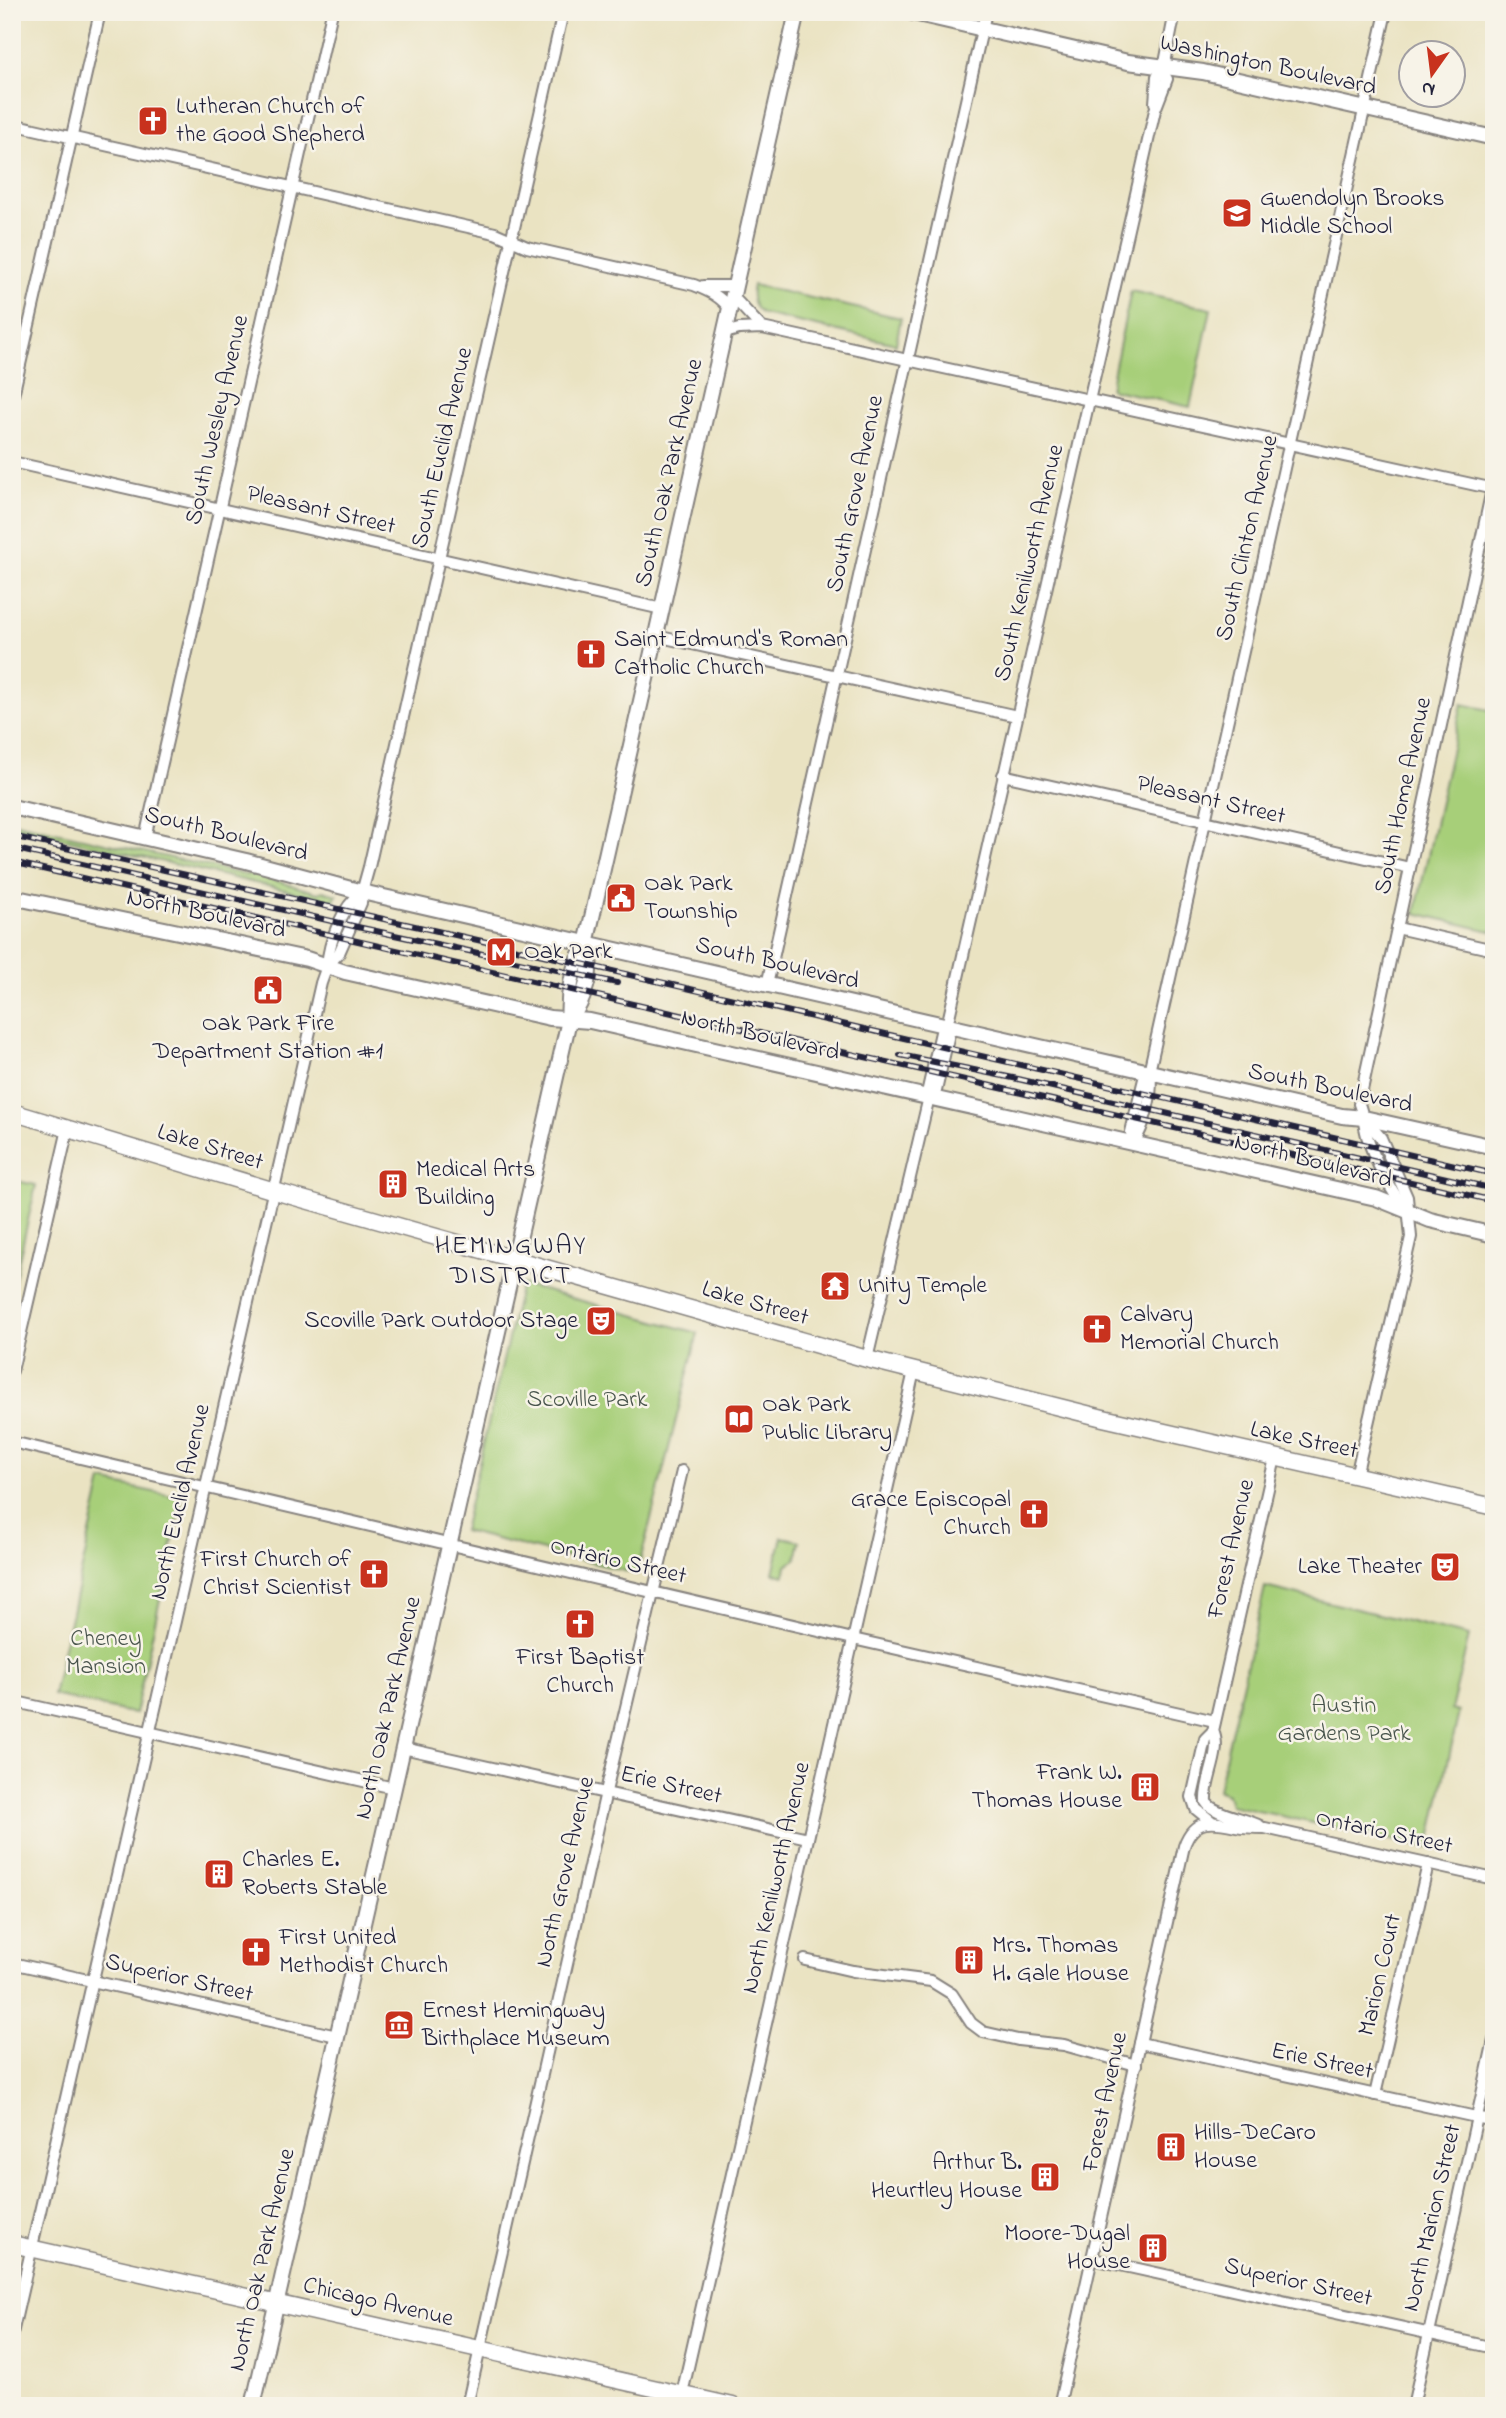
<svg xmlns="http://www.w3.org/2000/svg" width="1506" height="2418" font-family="'Indie Flower',sans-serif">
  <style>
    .green { fill: #a7cf79; stroke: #64785a; stroke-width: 2 }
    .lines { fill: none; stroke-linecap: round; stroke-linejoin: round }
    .minor-casing { stroke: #86827e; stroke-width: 14 }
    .tertiary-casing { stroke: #86827e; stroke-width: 18 }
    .secondary-casing { stroke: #86827e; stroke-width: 19 }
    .minor { stroke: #fff; stroke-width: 10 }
    .tertiary { stroke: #fff; stroke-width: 14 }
    .secondary { stroke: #fff; stroke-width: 16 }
    .rail-casing { stroke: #22223b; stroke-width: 6 }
    .rail { stroke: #f7f3e8; stroke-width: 3.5; stroke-dasharray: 10; stroke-linecap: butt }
    .labels { text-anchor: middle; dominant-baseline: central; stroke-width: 5; stroke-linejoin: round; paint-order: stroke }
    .street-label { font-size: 24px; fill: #22223b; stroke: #f7f3e8 }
    .poi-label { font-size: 24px; fill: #22223b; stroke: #f7f3e8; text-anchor: start }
    .park-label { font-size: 24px; fill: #4a564e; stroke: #f7f3e8 }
    .neighbourhood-label { font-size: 26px; letter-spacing: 2px; fill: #22223b; stroke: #f7f3e8 }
  </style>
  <rect width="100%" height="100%" fill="#f7f3e8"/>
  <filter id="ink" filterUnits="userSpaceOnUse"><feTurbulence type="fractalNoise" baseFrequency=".0143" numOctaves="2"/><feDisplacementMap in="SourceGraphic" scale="14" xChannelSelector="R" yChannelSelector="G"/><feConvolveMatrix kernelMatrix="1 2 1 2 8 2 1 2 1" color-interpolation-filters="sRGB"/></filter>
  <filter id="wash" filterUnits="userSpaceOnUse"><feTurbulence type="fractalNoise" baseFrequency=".00686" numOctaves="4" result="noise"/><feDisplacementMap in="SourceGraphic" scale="28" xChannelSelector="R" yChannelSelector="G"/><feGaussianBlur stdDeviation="1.57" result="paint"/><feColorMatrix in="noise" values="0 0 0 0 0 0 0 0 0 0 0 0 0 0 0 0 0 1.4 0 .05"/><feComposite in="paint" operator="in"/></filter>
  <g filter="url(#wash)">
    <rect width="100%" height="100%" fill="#eae3c2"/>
    <!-- green -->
    <g class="green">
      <path d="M753 285 901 318 896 344 763 314C752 308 750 297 753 285Z"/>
      <polygon points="1131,291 1211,309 1190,407 1110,389"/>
      <polygon points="1462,704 1494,711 1494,932 1415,913"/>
      <polygon points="12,822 246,875 252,874 318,893 323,891 337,895 333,901 12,827"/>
      <polygon points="12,1180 36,1185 13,1287 12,1286"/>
      <polygon points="521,1284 698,1333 637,1574 463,1531"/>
      <polygon points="102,1481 182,1498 135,1714 53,1695"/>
      <polygon points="782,1537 800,1541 796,1559 786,1566 784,1576 773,1573"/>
      <polygon points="1265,1587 1469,1636 1451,1710 1459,1712 1429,1848 1230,1805 1227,1795 1218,1789"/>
    </g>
  </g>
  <g filter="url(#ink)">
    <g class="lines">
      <!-- minor casing -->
      <g class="minor-casing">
        <g id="minor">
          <polyline points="1155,103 1157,76 1163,73"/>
          <path d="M12 124 495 233 527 247 694 285C709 291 720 296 730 309"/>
          <polyline points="703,286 735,286"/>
          <polyline points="733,297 762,328"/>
          <polyline points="725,333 739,329 762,328 1494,489"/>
          <polyline points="12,400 100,12"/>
          <polyline points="12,462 662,609"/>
          <polyline points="656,636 1017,716"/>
          <polyline points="1003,775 1410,868"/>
          <polyline points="145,838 332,12"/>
          <polyline points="1397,928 1494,950"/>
          <path d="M327 966C329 941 342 907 362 892"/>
          <polyline points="767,985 986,12"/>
          <polyline points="929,1097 936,1091 949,1034 947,1026"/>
          <polyline points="1133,1143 1131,1132 1144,1079 1149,1072 1386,12"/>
          <path d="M1133 1143C1144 1129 1155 1088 1149 1072"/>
          <path d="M1406 1209C1389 1189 1375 1161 1367 1136 1364 1125 1363 1114 1359 1104L1493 485"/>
          <polyline points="867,1359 929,1097 928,1089 941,1032 947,1026 1155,110 1167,79 1163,73 1175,12"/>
          <polyline points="12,1371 68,1129"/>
          <polyline points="12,1442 853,1639 1215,1721"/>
          <polyline points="1356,1476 1411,1237 1407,1197 1381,1138 1365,1119"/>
          <polyline points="12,1701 394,1788"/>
          <path d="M1213 1731C1223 1752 1204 1780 1206 1802 1213 1814 1245 1818 1260 1826"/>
          <polyline points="403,1748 808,1838"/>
          <polyline points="1211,1821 1196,1809 1192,1797 1205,1739 1213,1731 1275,1458"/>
          <polyline points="805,1960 853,1971 931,1981 952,1994 971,2023 983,2032 1018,2040 1064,2045 1136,2065"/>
          <polyline points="12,1963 337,2036"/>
          <polyline points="1140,2043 1494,2121"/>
          <polyline points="1375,2095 1428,1864"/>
          <polyline points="1093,2259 1494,2348"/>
          <polyline points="12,2334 321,983 327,966 339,953 361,903 362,892 369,867 563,12"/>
          <polyline points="682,2394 914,1371"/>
          <polyline points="467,2406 608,1783 682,1471"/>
          <path d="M1059 2406 1184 1846C1194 1817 1213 1821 1236 1826 1246 1828 1256 1828 1265 1828L1494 1879"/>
          <polyline points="1413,2406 1494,2040"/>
        </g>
      </g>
      <!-- tertiary casing -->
      <g class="tertiary-casing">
        <g id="tertiary">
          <polyline points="909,12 1128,62 1203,72 1494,138"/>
          <polyline points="12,807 246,861 362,892 1342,1116 1364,1118 1494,1147"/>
          <polyline points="12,897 307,959 345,972 550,1018 590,1021 1376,1198 1430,1220 1494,1235"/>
          <path d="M569 1020C585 1002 595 966 586 944"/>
          <path d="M253 2406 569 1020C567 997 572 963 586 944L797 12"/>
        </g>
      </g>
      <!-- secondary casing -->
      <g class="secondary-casing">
        <g id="secondary">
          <polyline points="12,1112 288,1195 867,1359 1103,1418 1494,1507"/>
          <polyline points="12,2244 733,2406"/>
        </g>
      </g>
      <!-- minor -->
      <use href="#minor" class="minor"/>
      <!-- tertiary -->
      <use href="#tertiary" class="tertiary"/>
      <!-- secondary -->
      <use href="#secondary" class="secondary"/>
      <!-- rail casing -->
      <g class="rail-casing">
        <g id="rail">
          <polyline points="12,836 491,943 1494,1174"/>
          <polyline points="12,848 362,928 617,983"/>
          <polyline points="12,862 1494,1201"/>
          <polyline points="900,1055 1018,1079 1494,1189"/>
        </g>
      </g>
      <!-- rail -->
      <use href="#rail" class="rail"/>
    </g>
  </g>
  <!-- icons -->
  <defs>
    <g id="church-square" transform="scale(1.575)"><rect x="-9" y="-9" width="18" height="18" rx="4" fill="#c8321e" stroke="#f7f3e8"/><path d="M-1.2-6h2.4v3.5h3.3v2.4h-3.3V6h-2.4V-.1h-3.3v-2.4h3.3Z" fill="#fff"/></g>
    <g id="school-square" transform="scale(1.575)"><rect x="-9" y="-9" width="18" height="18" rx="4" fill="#c8321e" stroke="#f7f3e8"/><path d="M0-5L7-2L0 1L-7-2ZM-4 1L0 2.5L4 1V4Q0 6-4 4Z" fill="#fff"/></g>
    <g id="civic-square" transform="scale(1.575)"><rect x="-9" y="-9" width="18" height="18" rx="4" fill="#c8321e" stroke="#f7f3e8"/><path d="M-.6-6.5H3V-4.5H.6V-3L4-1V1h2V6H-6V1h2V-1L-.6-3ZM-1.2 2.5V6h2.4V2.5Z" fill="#fff"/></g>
    <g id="metro-square" transform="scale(1.575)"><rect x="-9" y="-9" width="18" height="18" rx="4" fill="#c8321e" stroke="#f7f3e8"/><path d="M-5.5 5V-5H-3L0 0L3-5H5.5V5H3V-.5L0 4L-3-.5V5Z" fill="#fff"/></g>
    <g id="building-square" transform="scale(1.575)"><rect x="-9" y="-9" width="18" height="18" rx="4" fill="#c8321e" stroke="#f7f3e8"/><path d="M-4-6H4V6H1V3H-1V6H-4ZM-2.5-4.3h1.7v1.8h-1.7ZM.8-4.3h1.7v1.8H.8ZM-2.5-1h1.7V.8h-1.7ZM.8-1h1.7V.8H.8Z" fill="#fff"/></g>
    <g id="temple-square" transform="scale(1.575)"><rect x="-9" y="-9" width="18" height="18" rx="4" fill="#c8321e" stroke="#f7f3e8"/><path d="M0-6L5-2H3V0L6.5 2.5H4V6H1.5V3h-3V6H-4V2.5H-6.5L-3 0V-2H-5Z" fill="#fff"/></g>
    <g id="theatre-square" transform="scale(1.575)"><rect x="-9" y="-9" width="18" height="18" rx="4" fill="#c8321e" stroke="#f7f3e8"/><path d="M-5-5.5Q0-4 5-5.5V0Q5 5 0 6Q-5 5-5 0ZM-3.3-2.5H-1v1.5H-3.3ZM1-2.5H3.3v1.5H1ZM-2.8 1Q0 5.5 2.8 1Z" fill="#fff"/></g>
    <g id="library-square" transform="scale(1.575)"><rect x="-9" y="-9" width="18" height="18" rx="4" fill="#c8321e" stroke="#f7f3e8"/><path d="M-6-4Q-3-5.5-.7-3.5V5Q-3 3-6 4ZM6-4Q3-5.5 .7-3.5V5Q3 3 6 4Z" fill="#fff"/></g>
    <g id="museum-square" transform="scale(1.575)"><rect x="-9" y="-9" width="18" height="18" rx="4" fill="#c8321e" stroke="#f7f3e8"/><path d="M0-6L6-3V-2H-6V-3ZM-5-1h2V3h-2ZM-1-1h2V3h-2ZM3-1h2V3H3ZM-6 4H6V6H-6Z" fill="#fff"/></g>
  </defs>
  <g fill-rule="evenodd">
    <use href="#church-square" x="153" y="121"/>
    <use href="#school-square" x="1237" y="213"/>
    <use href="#church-square" x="591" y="654"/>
    <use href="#civic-square" x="621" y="898"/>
    <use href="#metro-square" x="501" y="952"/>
    <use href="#civic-square" x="268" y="990"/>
    <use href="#building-square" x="393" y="1184"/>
    <use href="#temple-square" x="835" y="1286"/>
    <use href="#theatre-square" x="601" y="1321"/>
    <use href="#church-square" x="1097" y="1329"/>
    <use href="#library-square" x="739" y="1419"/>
    <use href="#church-square" x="1034" y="1514"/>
    <use href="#theatre-square" x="1445" y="1567"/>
    <use href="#church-square" x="374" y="1574"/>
    <use href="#church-square" x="580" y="1624"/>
    <use href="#building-square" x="1145" y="1787"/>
    <use href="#building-square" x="219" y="1874"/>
    <use href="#church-square" x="256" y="1952"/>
    <use href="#building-square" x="969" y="1960"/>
    <use href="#museum-square" x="399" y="2025"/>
    <use href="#building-square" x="1171" y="2147"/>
    <use href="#building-square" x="1045" y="2177"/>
    <use href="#building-square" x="1153" y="2248"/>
  </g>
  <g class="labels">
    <!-- street labels -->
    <g class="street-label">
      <text transform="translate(1268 66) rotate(12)">Washington Boulevard</text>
      <text transform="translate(218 420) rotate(-77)">South Wesley Avenue</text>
      <text transform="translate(443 448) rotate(-77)">South Euclid Avenue</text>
      <text transform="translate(670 473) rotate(-77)">South Oak Park Avenue</text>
      <text transform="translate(856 494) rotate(-78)">South Grove Avenue</text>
      <text transform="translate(321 511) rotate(13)">Pleasant Street</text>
      <text transform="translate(1248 538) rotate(-77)">South Clinton Avenue</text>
      <text transform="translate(1030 563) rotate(-77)">South Kenilworth Avenue</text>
      <text transform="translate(1404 796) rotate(-78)">South Home Avenue</text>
      <text transform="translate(1211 801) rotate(13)">Pleasant Street</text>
      <text transform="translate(226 835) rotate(14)">South Boulevard</text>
      <text transform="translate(206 915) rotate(12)">North Boulevard</text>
      <text transform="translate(777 964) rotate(13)">South Boulevard</text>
      <text transform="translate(760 1036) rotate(13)">North Boulevard</text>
      <text transform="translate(1330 1089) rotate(12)">South Boulevard</text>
      <text transform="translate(210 1148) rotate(17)">Lake Street</text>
      <text transform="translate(1313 1162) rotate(14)">North Boulevard</text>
      <text transform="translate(755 1304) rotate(16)">Lake Street</text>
      <text transform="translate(1304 1441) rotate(12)">Lake Street</text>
      <text transform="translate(181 1502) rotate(-77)">North Euclid Avenue</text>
      <text transform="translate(1232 1549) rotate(-77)">Forest Avenue</text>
      <text transform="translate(618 1562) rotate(13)">Ontario Street</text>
      <text transform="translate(389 1708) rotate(-77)">North Oak Park Avenue</text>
      <text transform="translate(671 1786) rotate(13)">Erie Street</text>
      <text transform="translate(1384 1833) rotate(12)">Ontario Street</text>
      <text transform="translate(566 1872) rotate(-77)">North Grove Avenue</text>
      <text transform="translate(777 1878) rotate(-77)">North Kenilworth Avenue</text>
      <text transform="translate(1381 1975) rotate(-77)">Marion Court</text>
      <text transform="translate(179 1979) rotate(13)">Superior Street</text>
      <text transform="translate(1322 2062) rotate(12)">Erie Street</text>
      <text transform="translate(1106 2102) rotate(-78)">Forest Avenue</text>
      <text transform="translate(1433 2218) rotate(-77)">North Marion Street</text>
      <text transform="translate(263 2260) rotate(-77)">North Oak Park Avenue</text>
      <text transform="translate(1298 2283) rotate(13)">Superior Street</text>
      <text transform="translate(378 2303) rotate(13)">Chicago Avenue</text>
    </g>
    <!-- poi labels -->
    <g class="poi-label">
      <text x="176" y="107">Lutheran Church of<tspan x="176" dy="28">the Good Shepherd</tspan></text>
      <text x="1260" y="199">Gwendolyn Brooks<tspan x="1260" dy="28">Middle School</tspan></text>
      <text x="614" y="640">Saint Edmund's Roman<tspan x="614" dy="28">Catholic Church</tspan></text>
      <text x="644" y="884">Oak Park<tspan x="644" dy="28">Township</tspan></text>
      <text x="524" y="952">Oak Park</text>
      <text x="268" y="1024" text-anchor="middle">Oak Park Fire<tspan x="268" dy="28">Department Station #1</tspan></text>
      <text x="416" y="1170">Medical Arts<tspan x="416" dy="28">Building</tspan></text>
      <text x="858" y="1286">Unity Temple</text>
      <text x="1120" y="1315">Calvary<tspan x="1120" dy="28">Memorial Church</tspan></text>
      <text x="578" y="1321" text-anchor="end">Scoville Park Outdoor Stage</text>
      <text x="762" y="1405">Oak Park<tspan x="762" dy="28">Public Library</tspan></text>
      <text x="1011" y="1500" text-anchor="end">Grace Episcopal<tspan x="1011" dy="28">Church</tspan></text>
      <text x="351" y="1560" text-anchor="end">First Church of<tspan x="351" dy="28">Christ Scientist</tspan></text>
      <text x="1422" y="1567" text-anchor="end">Lake Theater</text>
      <text x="580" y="1658" text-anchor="middle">First Baptist<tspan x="580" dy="28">Church</tspan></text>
      <text x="1122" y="1773" text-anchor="end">Frank W.<tspan x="1122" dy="28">Thomas House</tspan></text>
      <text x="242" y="1860">Charles E.<tspan x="242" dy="28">Roberts Stable</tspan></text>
      <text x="279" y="1938">First United<tspan x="279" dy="28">Methodist Church</tspan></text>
      <text x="992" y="1946">Mrs. Thomas<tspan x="992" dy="28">H. Gale House</tspan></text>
      <text x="422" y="2011">Ernest Hemingway<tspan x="422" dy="28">Birthplace Museum</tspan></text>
      <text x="1194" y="2133">Hills-DeCaro<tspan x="1194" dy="28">House</tspan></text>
      <text x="1022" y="2163" text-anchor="end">Arthur B.<tspan x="1022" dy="28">Heurtley House</tspan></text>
      <text x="1130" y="2234" text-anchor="end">Moore-Dugal<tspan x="1130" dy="28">House</tspan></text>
    </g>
    <!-- park labels -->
    <g class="park-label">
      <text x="587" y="1400">Scoville Park</text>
      <text x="106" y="1639">Cheney<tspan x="106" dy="28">Mansion</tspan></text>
      <text x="1344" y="1706">Austin<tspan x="1344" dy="28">Gardens Park</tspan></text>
    </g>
    <!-- neighbourhood labels -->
    <g class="neighbourhood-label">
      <text x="511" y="1247">HEMINGWAY<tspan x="511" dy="30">DISTRICT</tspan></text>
    </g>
  </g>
  <!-- margin -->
  <rect width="1506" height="2418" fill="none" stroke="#f7f3e8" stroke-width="42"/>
  <!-- north arrow -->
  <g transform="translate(1432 74) rotate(194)"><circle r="33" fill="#f7f3e8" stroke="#a29fa3" stroke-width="2"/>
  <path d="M0-5L12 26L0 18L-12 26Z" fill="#c8321e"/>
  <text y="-10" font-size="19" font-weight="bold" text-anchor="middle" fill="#22223b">N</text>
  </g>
</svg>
